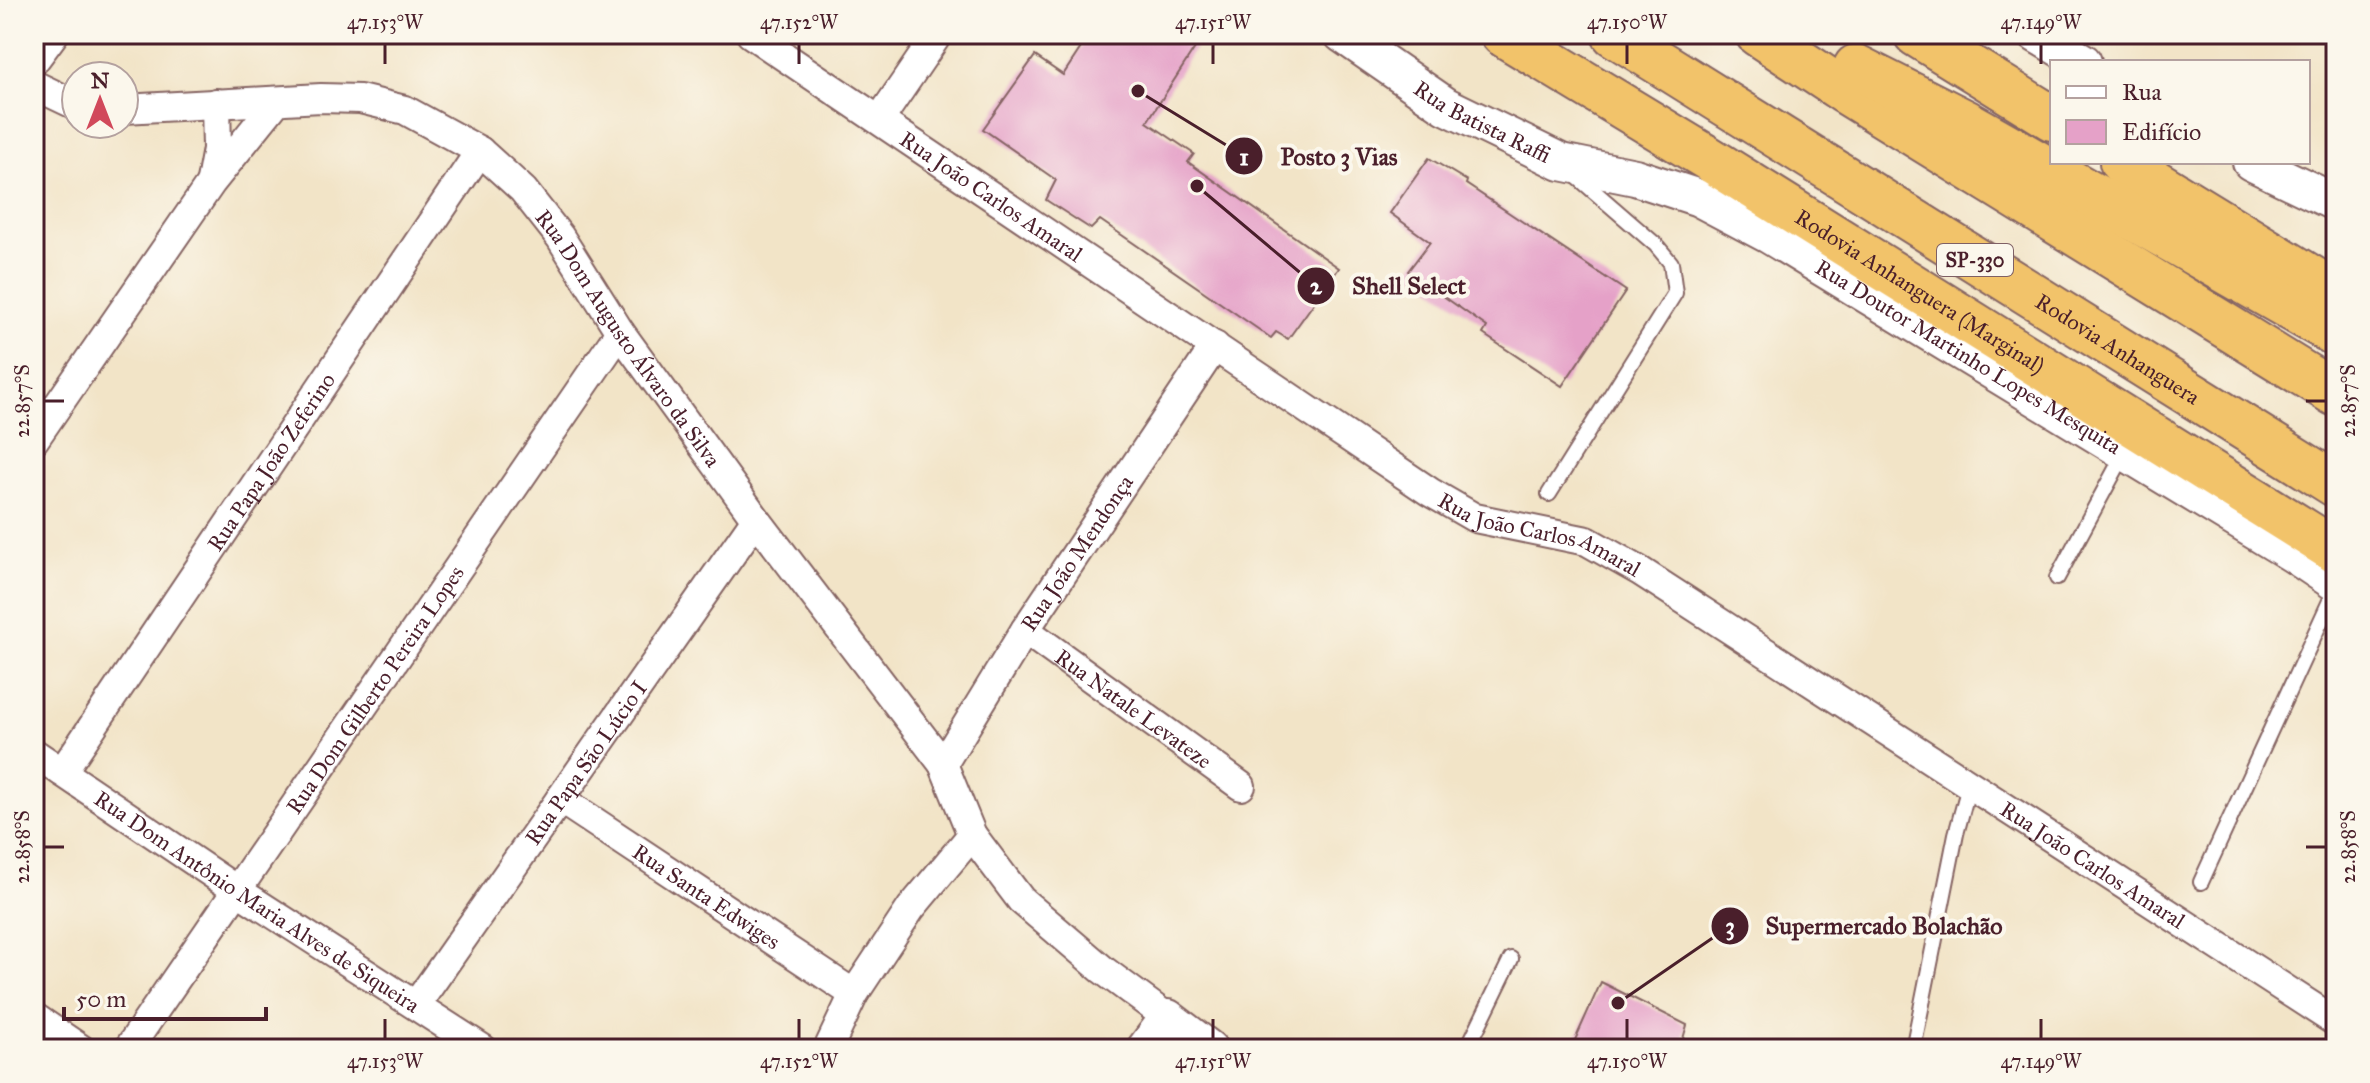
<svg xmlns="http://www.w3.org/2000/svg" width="2370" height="1083" font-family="'IM FELL Great Primer',serif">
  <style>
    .building { fill: #e5a1c8 }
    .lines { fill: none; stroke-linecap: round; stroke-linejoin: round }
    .service-casing { stroke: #856462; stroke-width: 18 }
    .minor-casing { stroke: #856462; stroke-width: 32 }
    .tertiary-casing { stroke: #856462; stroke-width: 40 }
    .trunk-casing { stroke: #856462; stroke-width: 48 }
    .motorway-casing { stroke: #856462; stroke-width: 48 }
    .service { stroke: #fff; stroke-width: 14 }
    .minor { stroke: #fff; stroke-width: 28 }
    .tertiary { stroke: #fff; stroke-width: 36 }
    .trunk { stroke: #f2c36a; stroke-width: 44 }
    .motorway { stroke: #f2c36a; stroke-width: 44 }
    .ticks { fill: none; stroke: #4a1f2b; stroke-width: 3 }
    .labels { text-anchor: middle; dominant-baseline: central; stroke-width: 8; stroke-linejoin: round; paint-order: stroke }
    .shield { fill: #fbf7ec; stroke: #7f6065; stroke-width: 2 }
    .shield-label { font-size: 20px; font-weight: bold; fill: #4a1f2b }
    .street-label { font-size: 22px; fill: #4a1f2b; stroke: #fbf7ec }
    .leader { fill: none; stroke: #4a1f2b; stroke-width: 3 }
    .callout-dot { fill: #4a1f2b; stroke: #fbf7ec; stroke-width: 3 }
    .mark-label { font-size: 24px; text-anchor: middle; font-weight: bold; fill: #fff }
    .callout-label { font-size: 24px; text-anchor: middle; font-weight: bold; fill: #4a1f2b; stroke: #fbf7ec; stroke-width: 8; stroke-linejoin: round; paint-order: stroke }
    .neatline { fill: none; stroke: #4a1f2b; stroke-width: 3 }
    .ticks-label { font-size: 20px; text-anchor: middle; fill: #4a1f2b }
  </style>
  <rect width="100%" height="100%" fill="#fbf7ec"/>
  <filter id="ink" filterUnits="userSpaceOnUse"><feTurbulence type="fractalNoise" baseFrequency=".0125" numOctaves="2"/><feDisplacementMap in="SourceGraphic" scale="16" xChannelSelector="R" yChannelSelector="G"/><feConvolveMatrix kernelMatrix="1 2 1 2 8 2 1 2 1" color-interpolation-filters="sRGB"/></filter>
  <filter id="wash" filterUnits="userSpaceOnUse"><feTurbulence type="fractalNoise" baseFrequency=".006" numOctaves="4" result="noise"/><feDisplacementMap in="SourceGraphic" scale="32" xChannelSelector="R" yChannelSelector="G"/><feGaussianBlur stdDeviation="1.8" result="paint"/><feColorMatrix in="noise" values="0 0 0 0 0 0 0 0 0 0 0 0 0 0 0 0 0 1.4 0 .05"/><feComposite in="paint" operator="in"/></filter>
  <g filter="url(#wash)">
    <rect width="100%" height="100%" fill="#f2e4c7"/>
    <g id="blocks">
      <!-- building -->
      <g class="building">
        <polygon points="1090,34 1204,34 1147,122 1194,154 1188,162 1339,268 1288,339 1276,332 1271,338 1100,220 1091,229 1046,200 1056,180 983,129 1035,56 1063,75"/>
        <polygon points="1429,158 1467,181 1466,184 1626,291 1562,386 1483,334 1487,327 1408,271 1430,242 1390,213"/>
        <polygon points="1601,982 1687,1025 1680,1049 1571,1049"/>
      </g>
    </g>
  </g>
  <g filter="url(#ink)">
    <use href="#blocks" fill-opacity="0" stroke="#856462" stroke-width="2"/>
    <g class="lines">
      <!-- service casing -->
      <g class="service-casing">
        <g id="service">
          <polyline points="1549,494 1675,293 1671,263 1656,245 1574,174"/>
          <polyline points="2057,578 2125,452"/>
          <polyline points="2201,882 2336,588"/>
          <polyline points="1467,1049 1511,959"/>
          <polyline points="1913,1049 1956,834 1969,786"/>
        </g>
      </g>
      <!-- minor casing -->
      <g class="minor-casing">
        <g id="minor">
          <path id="s1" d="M751 34 1430 492 1475 518 1587 541 1640 571 2336 1022"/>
          <polyline points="34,61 54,34"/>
          <polyline points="34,85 76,105"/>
          <path id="s2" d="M124 109 321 98 360 99 405 110 480 151 523 190 560 237 620 332 756 519 943 764 972 835 1021 900 1103 970 1168 1018"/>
          <polyline points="880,119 938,34"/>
          <polyline points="211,181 217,149 216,103"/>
          <polyline points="34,440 211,183 277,101"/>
          <path id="s3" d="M1025 630 1241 786"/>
          <path id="s4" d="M34 753 238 891 483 1049"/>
          <path id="s5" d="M943 764 1025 630 1215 346"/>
          <path id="s6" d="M62 772 480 151"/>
          <path id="s7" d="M560 799 854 994"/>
          <path id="s8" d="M416 1005 756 519"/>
          <polyline points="34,1017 81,1049"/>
          <path id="s9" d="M128 1049 620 332"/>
          <polyline points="828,1049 854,994 911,908 972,835"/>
        </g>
      </g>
      <!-- tertiary casing -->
      <g class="tertiary-casing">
        <g id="tertiary">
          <path id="s10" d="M1342 34 1446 106 1561 162 1635 177 1699 198 1769 235 2293 554 2336 583"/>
          <polyline points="2036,34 2083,62"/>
          <polyline points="2251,162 2336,203"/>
          <polyline points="1145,1049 1168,1018 1209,1049"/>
        </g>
      </g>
      <!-- trunk casing -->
      <g class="trunk-casing">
        <g id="trunk">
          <path id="s11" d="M1503 34 1706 157 2336 551"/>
          <polyline points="1916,34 2052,118"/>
          <polyline points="2122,162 2336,293"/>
        </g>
      </g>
      <!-- motorway casing -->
      <g class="motorway-casing">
        <g id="motorway">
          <path id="s12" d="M1614 34 2336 485"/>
          <polyline points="1758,34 1843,90 2336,394"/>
          <polyline points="1856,67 1967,123 2336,334"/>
        </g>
      </g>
      <!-- service -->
      <use href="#service" class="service"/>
      <!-- minor -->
      <use href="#minor" class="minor"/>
      <!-- tertiary -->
      <use href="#tertiary" class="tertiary"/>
      <!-- trunk -->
      <use href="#trunk" class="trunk"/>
      <!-- motorway -->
      <use href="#motorway" class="motorway"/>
    </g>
  </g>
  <!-- ticks -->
  <path class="ticks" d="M385 44V64M799 44V64M1213 44V64M1627 44V64M2041 44V64M44 401H64M2306 401H2326M44 847H64M2306 847H2326M385 1019V1039M799 1019V1039M1213 1019V1039M1627 1019V1039M2041 1019V1039"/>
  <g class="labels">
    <!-- shield labels -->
    <rect class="shield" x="1937" y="244" width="76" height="32" rx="6"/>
    <g class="shield-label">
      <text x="1975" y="260">SP-330</text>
    </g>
    <!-- street labels -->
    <g class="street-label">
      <text stroke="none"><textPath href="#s10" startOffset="166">Rua Batista Raffi</textPath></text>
      <text stroke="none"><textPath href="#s1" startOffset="290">Rua João Carlos Amaral</textPath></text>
      <text stroke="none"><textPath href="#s11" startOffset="490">Rodovia Anhanguera (Marginal)</textPath></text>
      <text stroke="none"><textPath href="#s2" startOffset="608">Rua Dom Augusto Álvaro da Silva</textPath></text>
      <text stroke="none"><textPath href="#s12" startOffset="594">Rodovia Anhanguera</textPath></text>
      <text stroke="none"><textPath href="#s10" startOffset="710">Rua Doutor Martinho Lopes Mesquita</textPath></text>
      <text stroke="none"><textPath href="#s6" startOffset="374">Rua Papa João Zeferino</textPath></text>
      <text stroke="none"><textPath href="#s1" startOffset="938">Rua João Carlos Amaral</textPath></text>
      <text stroke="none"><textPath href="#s5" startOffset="250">Rua João Mendonça</textPath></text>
      <text stroke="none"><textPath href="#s9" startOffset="436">Rua Dom Gilberto Pereira Lopes</textPath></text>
      <text stroke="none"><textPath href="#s3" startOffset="134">Rua Natale Levateze</textPath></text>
      <text stroke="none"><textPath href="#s8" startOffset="296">Rua Papa São Lúcio I</textPath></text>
      <text stroke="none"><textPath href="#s1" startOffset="1586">Rua João Carlos Amaral</textPath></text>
      <text stroke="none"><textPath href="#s7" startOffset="176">Rua Santa Edwiges</textPath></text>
      <text stroke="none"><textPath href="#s4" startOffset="268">Rua Dom Antônio Maria Alves de Siqueira</textPath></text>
    </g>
  </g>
  <!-- callouts -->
  <path class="leader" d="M1138 91L1244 156M1197 186L1316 286M1618 1003L1730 926"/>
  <g class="callout-dot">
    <circle cx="1138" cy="91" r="8"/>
    <circle cx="1197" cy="186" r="8"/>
    <circle cx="1618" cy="1003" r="8"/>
    <circle cx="1244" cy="156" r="20"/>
    <circle cx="1316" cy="286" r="20"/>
    <circle cx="1730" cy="926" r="20"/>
  </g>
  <g class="mark-label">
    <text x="1244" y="165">1</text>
    <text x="1316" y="294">2</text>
    <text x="1730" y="934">3</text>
  </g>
  <g class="callout-label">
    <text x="1339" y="165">Posto 3 Vias</text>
    <text x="1409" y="294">Shell Select</text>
    <text x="1884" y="934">Supermercado Bolachão</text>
  </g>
  <!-- margin -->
  <rect width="2370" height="1083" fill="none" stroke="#fbf7ec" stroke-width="88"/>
  <!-- legend -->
  <rect x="2050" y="60" width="260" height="104" fill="#fbf7ec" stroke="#b4a19f" stroke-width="2"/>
  <rect x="2066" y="86" width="40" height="12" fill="#ffffff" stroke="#b4a19f" stroke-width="2"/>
  <text x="2122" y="100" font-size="24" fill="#4a1f2b">Rua</text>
  <rect x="2066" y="120" width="40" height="24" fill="#e5a1c8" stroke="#b4a19f" stroke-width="2"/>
  <text x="2122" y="140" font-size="24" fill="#4a1f2b">Edifício</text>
  <!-- north arrow -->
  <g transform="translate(100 100)"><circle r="38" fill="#fbf7ec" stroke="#b4a19f" stroke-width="2"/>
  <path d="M0-6L14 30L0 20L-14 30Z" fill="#d1495b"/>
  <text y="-12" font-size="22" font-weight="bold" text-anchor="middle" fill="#4a1f2b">N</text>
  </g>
  <!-- scale -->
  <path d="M64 1007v12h202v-12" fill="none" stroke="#4a1f2b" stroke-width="4"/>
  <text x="76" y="1007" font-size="24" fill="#4a1f2b" stroke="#fbf7ec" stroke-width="6" paint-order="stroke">50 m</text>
  <rect x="44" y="44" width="2282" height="995" class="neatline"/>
  <g class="ticks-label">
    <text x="385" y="29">47.153°W</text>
    <text x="799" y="29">47.152°W</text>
    <text x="1213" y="29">47.151°W</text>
    <text x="1627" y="29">47.150°W</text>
    <text x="2041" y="29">47.149°W</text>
    <text transform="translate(22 401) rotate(-90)" y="7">22.857°S</text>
    <text transform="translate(2348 401) rotate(-90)" y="7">22.857°S</text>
    <text transform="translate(22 847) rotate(-90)" y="7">22.858°S</text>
    <text transform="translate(2348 847) rotate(-90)" y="7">22.858°S</text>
    <text x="385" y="1068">47.153°W</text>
    <text x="799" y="1068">47.152°W</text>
    <text x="1213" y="1068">47.151°W</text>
    <text x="1627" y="1068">47.150°W</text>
    <text x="2041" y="1068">47.149°W</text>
  </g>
</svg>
